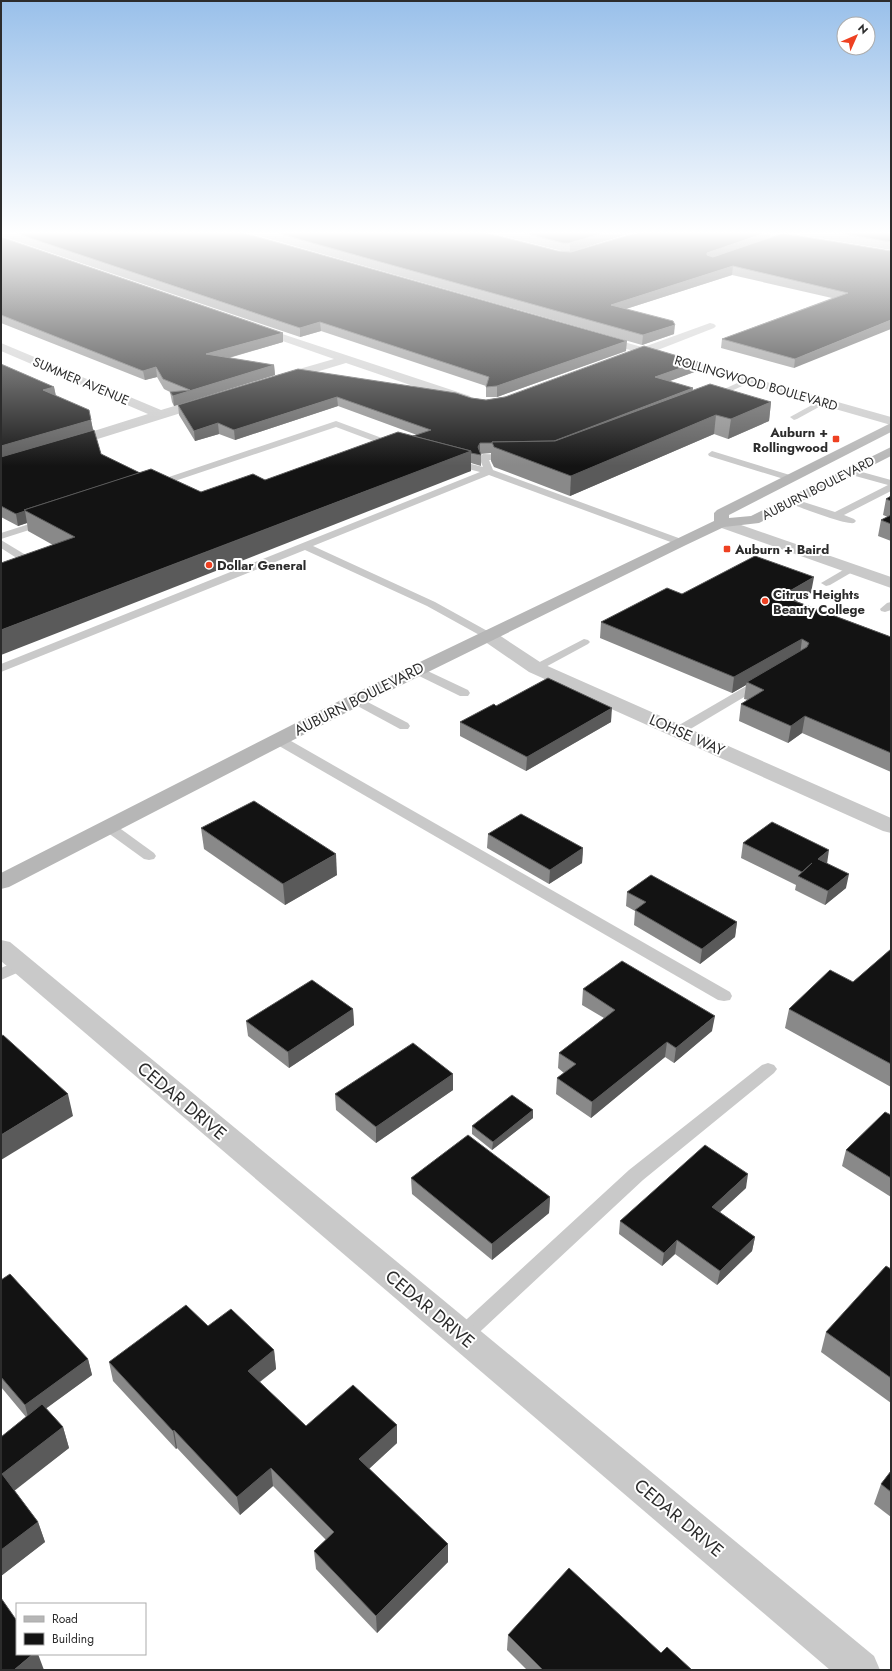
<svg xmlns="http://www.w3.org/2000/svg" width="892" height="1671" font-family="Jost,sans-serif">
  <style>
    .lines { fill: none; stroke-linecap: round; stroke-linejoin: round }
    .service { fill: #c9c9c9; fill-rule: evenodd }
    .minor { fill: #c9c9c9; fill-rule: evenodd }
    .tertiary { fill: #c9c9c9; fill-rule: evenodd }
    .secondary { fill: #b6b6b6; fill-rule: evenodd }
    .wall { fill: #898989 }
    .shaded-wall { fill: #5a5a5a }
    .building { fill: #131313; stroke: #5a5a5a }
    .poi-dot { fill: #ee4122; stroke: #fff; stroke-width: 1.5 }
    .labels { text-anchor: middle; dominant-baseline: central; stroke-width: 4; stroke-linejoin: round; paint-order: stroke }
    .far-street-label { font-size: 13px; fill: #2c2c2c; stroke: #fff }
    .far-poi-label { font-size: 13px; font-weight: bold; fill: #2c2c2c; stroke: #fff; text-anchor: start }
    .street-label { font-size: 15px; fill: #2c2c2c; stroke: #fff }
    .near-street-label { font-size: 18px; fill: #2c2c2c; stroke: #fff }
  </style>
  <rect width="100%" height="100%" fill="#fff"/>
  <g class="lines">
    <!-- service -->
    <g class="service">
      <polygon points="795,232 805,232 775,242 772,240"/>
      <polygon points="746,379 752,379 753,381 714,399 708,399 707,397"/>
      <polygon points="821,400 827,400 828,402 797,419 794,420 790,417"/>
      <polygon points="336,421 398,444 399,446 398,448 392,448 336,427 157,487 154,488 149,485 151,483"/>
      <polygon points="712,451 793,476 795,478 793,480 787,480 709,456 708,454"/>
      <polygon points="483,454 513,455 514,457 513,459 510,460 489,460 493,470 684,540 685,542 684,544 676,544 489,475 313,546 435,602 491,633 493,635 491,637 483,637 427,606 305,550 1,672 1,664 480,472 449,464 447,462 452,459 483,467 479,457"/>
      <path d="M851 469 891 480V491L844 515 854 519 856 521 854 523C845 525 800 507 788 503L786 501 791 498 835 512 888 485 848 474 846 472 848 470Z"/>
      <polygon points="45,519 50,522 48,524 1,539 1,533"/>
      <polygon points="1,540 34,560 35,562 34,564 26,564 1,548"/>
      <polygon points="850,566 854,567 855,569 854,571 830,585 826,586 821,583"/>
      <polygon points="891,602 891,610 885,612 881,611 880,609 887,603"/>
      <polygon points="584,639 588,640 590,642 588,644 540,670 532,670 530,668 532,666"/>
      <polygon points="417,666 468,690 470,693 468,696 460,696 413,673 411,670 413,667"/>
      <polygon points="762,677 766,678 768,681 766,684 682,734 674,734 672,731 674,728"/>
      <polygon points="356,696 408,723 410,726 408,729 400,729 352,703 350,700 352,697"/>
      <polygon points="279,736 284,737 730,992 732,996 730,1000 724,1001 718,1000 274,743 273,740 274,737"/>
      <polygon points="109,823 114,824 154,853 156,856 154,859 149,860 144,859 104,830 102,827 104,824"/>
      <polygon points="20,960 26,961 28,965 26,969 1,980 1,968"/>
      <polygon points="768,1063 774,1065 777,1069 774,1073 643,1180 469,1342 462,1345 455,1342 452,1336 455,1330 629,1170 762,1065"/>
    </g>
    <!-- minor -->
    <g class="minor">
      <polygon points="747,232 768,232 804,239 809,242 804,245 752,235"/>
      <polygon points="710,323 714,324 716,326 714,328 627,362 619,362 617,359 619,356"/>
      <polygon points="255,325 470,396 471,399 470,402 460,402 346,363 283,382 275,382 273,379 275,376 334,359 251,330 249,328 251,326"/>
      <polygon points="1,343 161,410 208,396 213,397 214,400 213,403 72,447 67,448 62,447 60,444 62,441 148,414 1,351"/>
      <polygon points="721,518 891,577 891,588 716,526 713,523 716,520"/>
      <polygon points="487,630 493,631 543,664 891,818 891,833 883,831 529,672 481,639 478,635 481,631"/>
      <polygon points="1,940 10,942 874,1656 880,1670 830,1670 1,961"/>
    </g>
    <!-- tertiary -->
    <polygon class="tertiary" points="599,335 891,417 891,425 595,340 593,338 595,336"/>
    <!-- secondary -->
    <polygon class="secondary" points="891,423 891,432 729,515 729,518 751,516 891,447 891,456 759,523 724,527 686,545 363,704 9,887 1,889 1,873 349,696 714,521 714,513 717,510"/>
  </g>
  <!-- wall -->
  <g class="wall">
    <polygon points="1,232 241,232 626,351 497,397 486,397 486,386 321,331 300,337 1,236"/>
    <polygon points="245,232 484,232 558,251 562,251 488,232 634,232 570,252 563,252 571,252 639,232 770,232 770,238 891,251 794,368 721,348 722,339 832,298 732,275 626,309 674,334 642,345"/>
    <polygon points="800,232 891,232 891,250 800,235"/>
    <polygon points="1,237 283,342 229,358 274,365 275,375 174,406 172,402 170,392 164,389 157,377 145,380 1,323"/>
    <polygon points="698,362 697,371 669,381 693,390 771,402 769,421 728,439 714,434 570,496 494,467 491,461 491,453 480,454 481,455 481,466 471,463 471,471 53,545 28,531 27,523 18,526 1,517 1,364 54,387 56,396 91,420 93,430 101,454 140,473 201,492 265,480 417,435 338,406 235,440 219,434 195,441 179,415 178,405 298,369 486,400"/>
    <polygon points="891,496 891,541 878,536 881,520 888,517 883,515 886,499"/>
    <polygon points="811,593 796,601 891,637 891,772 802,733 788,743 739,721 741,704 748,700 744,699 746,685 732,693 600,638 601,622 682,594"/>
    <polygon points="496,706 611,722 526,771 460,736 460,722"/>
    <polygon points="201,828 337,875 285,905 204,849"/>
    <polygon points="488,834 583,848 582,863 549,884 487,848"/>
    <polygon points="743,843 827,863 846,888 825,905 795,890 796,885 741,858"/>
    <polygon points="627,892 737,922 735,937 700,964 634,925 635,911 626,906"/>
    <polygon points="891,949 891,1087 785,1028 789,1009 853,982"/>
    <polygon points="583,989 712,1031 674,1063 665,1057 591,1118 556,1094 557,1078 564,1073 558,1068 559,1053 604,1018 582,1005"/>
    <polygon points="353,1009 354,1025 289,1068 248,1036 246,1021"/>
    <polygon points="453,1074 453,1090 376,1143 336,1110 335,1094"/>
    <polygon points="533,1110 533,1118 492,1150 472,1134 472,1126"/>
    <polygon points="891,1115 891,1197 842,1166 846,1150"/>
    <polygon points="411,1178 550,1197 549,1213 492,1260 412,1194"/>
    <polygon points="746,1188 720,1212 755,1237 752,1251 717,1285 675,1254 662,1266 619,1234 620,1221"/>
    <polygon points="891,1269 891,1403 821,1352 826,1332"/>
    <polygon points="10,1274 88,1359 92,1375 46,1408 63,1427 69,1448 14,1490 38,1522 45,1542 1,1576 1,1437 26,1417 1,1387 1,1280"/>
    <polygon points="208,1326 274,1350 276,1369 260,1382 306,1426 397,1425 397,1443 369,1469 448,1544 448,1562 377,1633 316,1569 314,1551 326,1540 273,1486 240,1515 177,1448 176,1449 113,1381 109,1362"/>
    <polygon points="891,1471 891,1517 874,1504 881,1484"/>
    <polygon points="508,1635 661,1653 692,1670 527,1670 507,1650"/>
  </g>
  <!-- shaded-wall -->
  <g class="shaded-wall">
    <polygon points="608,232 634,232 570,252 570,243"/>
    <polygon points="768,232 770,232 769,239 706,264 707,253"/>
    <polygon points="733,266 732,275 610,314 611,305"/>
    <polygon points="891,320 891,329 794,368 795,359"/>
    <polygon points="320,322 321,331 300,337 300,328"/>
    <polygon points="675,325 674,334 642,345 643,335"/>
    <polygon points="283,333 283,342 207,364 206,354"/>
    <polygon points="627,341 626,351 497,397 497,386"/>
    <polygon points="698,362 697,371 654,387 655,377"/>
    <polygon points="274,365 275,375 174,406 173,396"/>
    <polygon points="156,367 157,377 145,380 143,371"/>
    <polygon points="54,387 56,397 43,390"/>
    <polygon points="693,388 692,398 550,442"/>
    <polygon points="337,397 338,406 235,440 234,430"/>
    <polygon points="771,402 769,421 728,439 731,419"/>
    <polygon points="716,415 714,434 570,496 571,476"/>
    <polygon points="91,420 93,430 1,457 1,446"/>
    <polygon points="218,423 219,434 195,441 194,431"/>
    <polygon points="480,443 480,454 478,447"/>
    <polygon points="471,451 471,471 1,655 1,630"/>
    <polygon points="25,511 27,523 18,526 16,514"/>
    <polygon points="814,577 811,593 779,611 781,596"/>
    <polygon points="802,639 800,655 747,682 746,685 732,693 734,677"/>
    <polygon points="612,708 611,722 526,771 527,757"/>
    <polygon points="805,716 802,733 788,743 791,726"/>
    <polygon points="583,848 582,863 549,884 550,870"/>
    <polygon points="829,850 827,864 818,859"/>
    <polygon points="336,854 337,875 285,905 283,884"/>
    <polygon points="849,874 846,888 825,905 828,891"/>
    <polygon points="737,922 735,937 700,964 702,949"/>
    <polygon points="353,1009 354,1025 289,1068 288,1052"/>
    <polygon points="715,1016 712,1031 674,1063 676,1048"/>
    <polygon points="667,1042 665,1057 591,1118 592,1102"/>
    <polygon points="453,1074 453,1090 376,1143 376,1127"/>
    <polygon points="68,1094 73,1116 1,1160 1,1135"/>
    <polygon points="533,1110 533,1118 492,1150 493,1142"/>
    <polygon points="748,1174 746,1188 710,1221 712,1207"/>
    <polygon points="550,1197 549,1213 492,1260 492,1244"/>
    <polygon points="755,1237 752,1251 717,1285 720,1271"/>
    <polygon points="677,1240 675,1254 662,1266 664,1253"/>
    <polygon points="274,1350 276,1369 250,1389 248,1371"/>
    <polygon points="88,1359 92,1375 29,1421 25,1405"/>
    <polygon points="397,1425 397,1443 360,1477 359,1459"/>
    <polygon points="63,1427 69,1448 9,1495 2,1474"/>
    <polygon points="174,1430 177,1448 176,1449 173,1431"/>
    <polygon points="271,1468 273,1486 240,1515 237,1497"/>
    <polygon points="38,1522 45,1542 1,1576 1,1550"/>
    <polygon points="448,1544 448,1562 377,1633 376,1616"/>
    <polygon points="33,1654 38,1654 44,1670 14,1670"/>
  </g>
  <!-- building -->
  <g class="building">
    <polygon points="12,232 241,232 627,341 497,386 486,387 489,377 320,322 300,328"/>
    <polygon points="273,232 484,232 558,251 571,252 639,232 768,232 707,253 707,255 713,257 783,233 891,251 891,320 795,359 722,339 848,293 733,266 611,305 673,321 675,325 643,335"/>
    <polygon points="519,232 608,232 570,243 563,243"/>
    <polygon points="831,232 891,232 891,242"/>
    <polygon points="1,237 283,333 206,354 274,365 173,396 170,392 190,390 163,379 156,367 143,371 1,315"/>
    <polygon points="644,346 698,362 655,377 693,388 554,441 492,442 492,443 480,443 478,447 481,455 471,453 471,451 413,436 431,430 337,397 234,430 218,423 194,431 178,405 298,369 456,393 471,398 486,400 505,397"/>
    <polygon points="1,364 54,387 43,390 89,410 91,420 1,446"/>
    <polygon points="710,384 771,402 731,419 716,415 571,476 494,447 492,442 555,441"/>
    <polygon points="94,430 101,454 140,473 24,510 25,511 16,514 1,506 1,457"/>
    <polygon points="398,432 471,451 1,630 1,563 75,537 24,510 151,469 201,492 253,474 265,480"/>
    <polygon points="891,496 891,501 886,499"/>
    <polygon points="891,515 891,524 881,520"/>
    <polygon points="755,556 814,577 781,596 891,637 891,753 805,716 791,726 741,704 764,690 747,682 807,647 809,643 802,639 734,677 601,622 667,588 682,594"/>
    <polygon points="548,678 612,708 527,757 460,722 494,704 496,706"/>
    <polygon points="254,801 336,854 283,884 201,828"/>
    <polygon points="521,814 583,848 550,870 488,834"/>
    <polygon points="772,822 829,850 818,859 849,874 828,891 798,876 812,863 802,872 743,843"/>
    <polygon points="651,875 737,922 702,949 635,910 646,902 627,892"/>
    <polygon points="891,949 891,1064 789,1009 830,970 853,982"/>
    <polygon points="622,961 715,1016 676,1048 667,1042 592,1102 557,1078 576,1064 559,1053 615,1010 583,989"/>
    <polygon points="312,980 353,1009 288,1052 246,1021"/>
    <polygon points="3,1035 68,1094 1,1135 1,1036"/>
    <polygon points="413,1043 453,1074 376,1127 335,1094"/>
    <polygon points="512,1095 533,1110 493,1142 472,1126"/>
    <polygon points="885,1112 891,1115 891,1178 846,1150"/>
    <polygon points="468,1135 550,1197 492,1244 411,1178"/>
    <polygon points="705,1145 748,1174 712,1207 755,1237 720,1271 677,1240 664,1253 620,1221"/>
    <polygon points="886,1266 891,1269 891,1378 826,1332"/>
    <polygon points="10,1274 88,1359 25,1405 1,1377 1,1280"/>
    <polygon points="186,1305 208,1326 231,1309 274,1350 248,1371 306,1426 353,1385 397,1425 359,1459 448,1544 376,1616 314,1551 334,1532 271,1468 237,1497 174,1430 173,1431 109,1362"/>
    <polygon points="42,1404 63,1427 2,1474 38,1522 1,1550 1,1437"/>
    <polygon points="891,1471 891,1492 881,1484"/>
    <polygon points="569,1568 661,1653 667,1647 692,1670 543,1670 508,1635"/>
    <polygon points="1,1598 17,1621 17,1654 33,1654 14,1670 1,1670"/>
  </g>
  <!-- sky -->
  <linearGradient id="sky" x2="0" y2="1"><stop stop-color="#99c0ea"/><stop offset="0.5" stop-color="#fff"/><stop offset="1" stop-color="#fff" stop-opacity="0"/></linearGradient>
  <rect width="892" height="466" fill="url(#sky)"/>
  <!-- markers -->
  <g class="poi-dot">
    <rect x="832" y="435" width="8" height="8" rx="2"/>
    <rect x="723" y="545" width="8" height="8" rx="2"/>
    <circle cx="209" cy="565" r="4"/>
    <circle cx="765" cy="601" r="4"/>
  </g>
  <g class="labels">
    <!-- far-street labels -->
    <g class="far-street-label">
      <text transform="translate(81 381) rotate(23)">SUMMER AVENUE</text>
      <text transform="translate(756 383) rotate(16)">ROLLINGWOOD BOULEVARD</text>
      <text transform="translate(818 488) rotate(-27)">AUBURN BOULEVARD</text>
    </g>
    <!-- far-poi labels -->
    <g class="far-poi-label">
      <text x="828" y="432" text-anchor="end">Auburn +<tspan x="828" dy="15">Rollingwood</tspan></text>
      <text x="735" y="549">Auburn + Baird</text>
      <text x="217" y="565">Dollar General</text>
      <text x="773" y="594">Citrus Heights<tspan x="773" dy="15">Beauty College</tspan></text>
    </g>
    <!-- street labels -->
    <g class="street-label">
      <text transform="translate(359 699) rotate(-27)">AUBURN BOULEVARD</text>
      <text transform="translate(687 735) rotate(24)">LOHSE WAY</text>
    </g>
    <!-- near-street labels -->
    <g class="near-street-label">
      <text transform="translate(182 1101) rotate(40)">CEDAR DRIVE</text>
      <text transform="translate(430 1309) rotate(40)">CEDAR DRIVE</text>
      <text transform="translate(679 1518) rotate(40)">CEDAR DRIVE</text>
    </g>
  </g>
  <!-- border -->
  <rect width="892" height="1671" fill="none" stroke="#2c2c2c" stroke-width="4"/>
  <!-- legend -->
  <rect x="16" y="1603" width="130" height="52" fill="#ffffff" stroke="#ababab"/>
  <rect x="24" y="1616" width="20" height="6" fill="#b6b6b6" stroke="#ababab"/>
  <text x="52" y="1623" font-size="12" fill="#2c2c2c">Road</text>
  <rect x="24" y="1633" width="20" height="12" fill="#131313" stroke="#ababab"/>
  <text x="52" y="1643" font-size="12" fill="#2c2c2c">Building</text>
  <!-- north arrow -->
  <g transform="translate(856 36) rotate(45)"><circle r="19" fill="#ffffff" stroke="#ababab"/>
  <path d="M0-3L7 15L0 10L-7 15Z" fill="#ee4122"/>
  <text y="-6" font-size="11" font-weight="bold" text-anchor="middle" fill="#2c2c2c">N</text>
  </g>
</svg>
